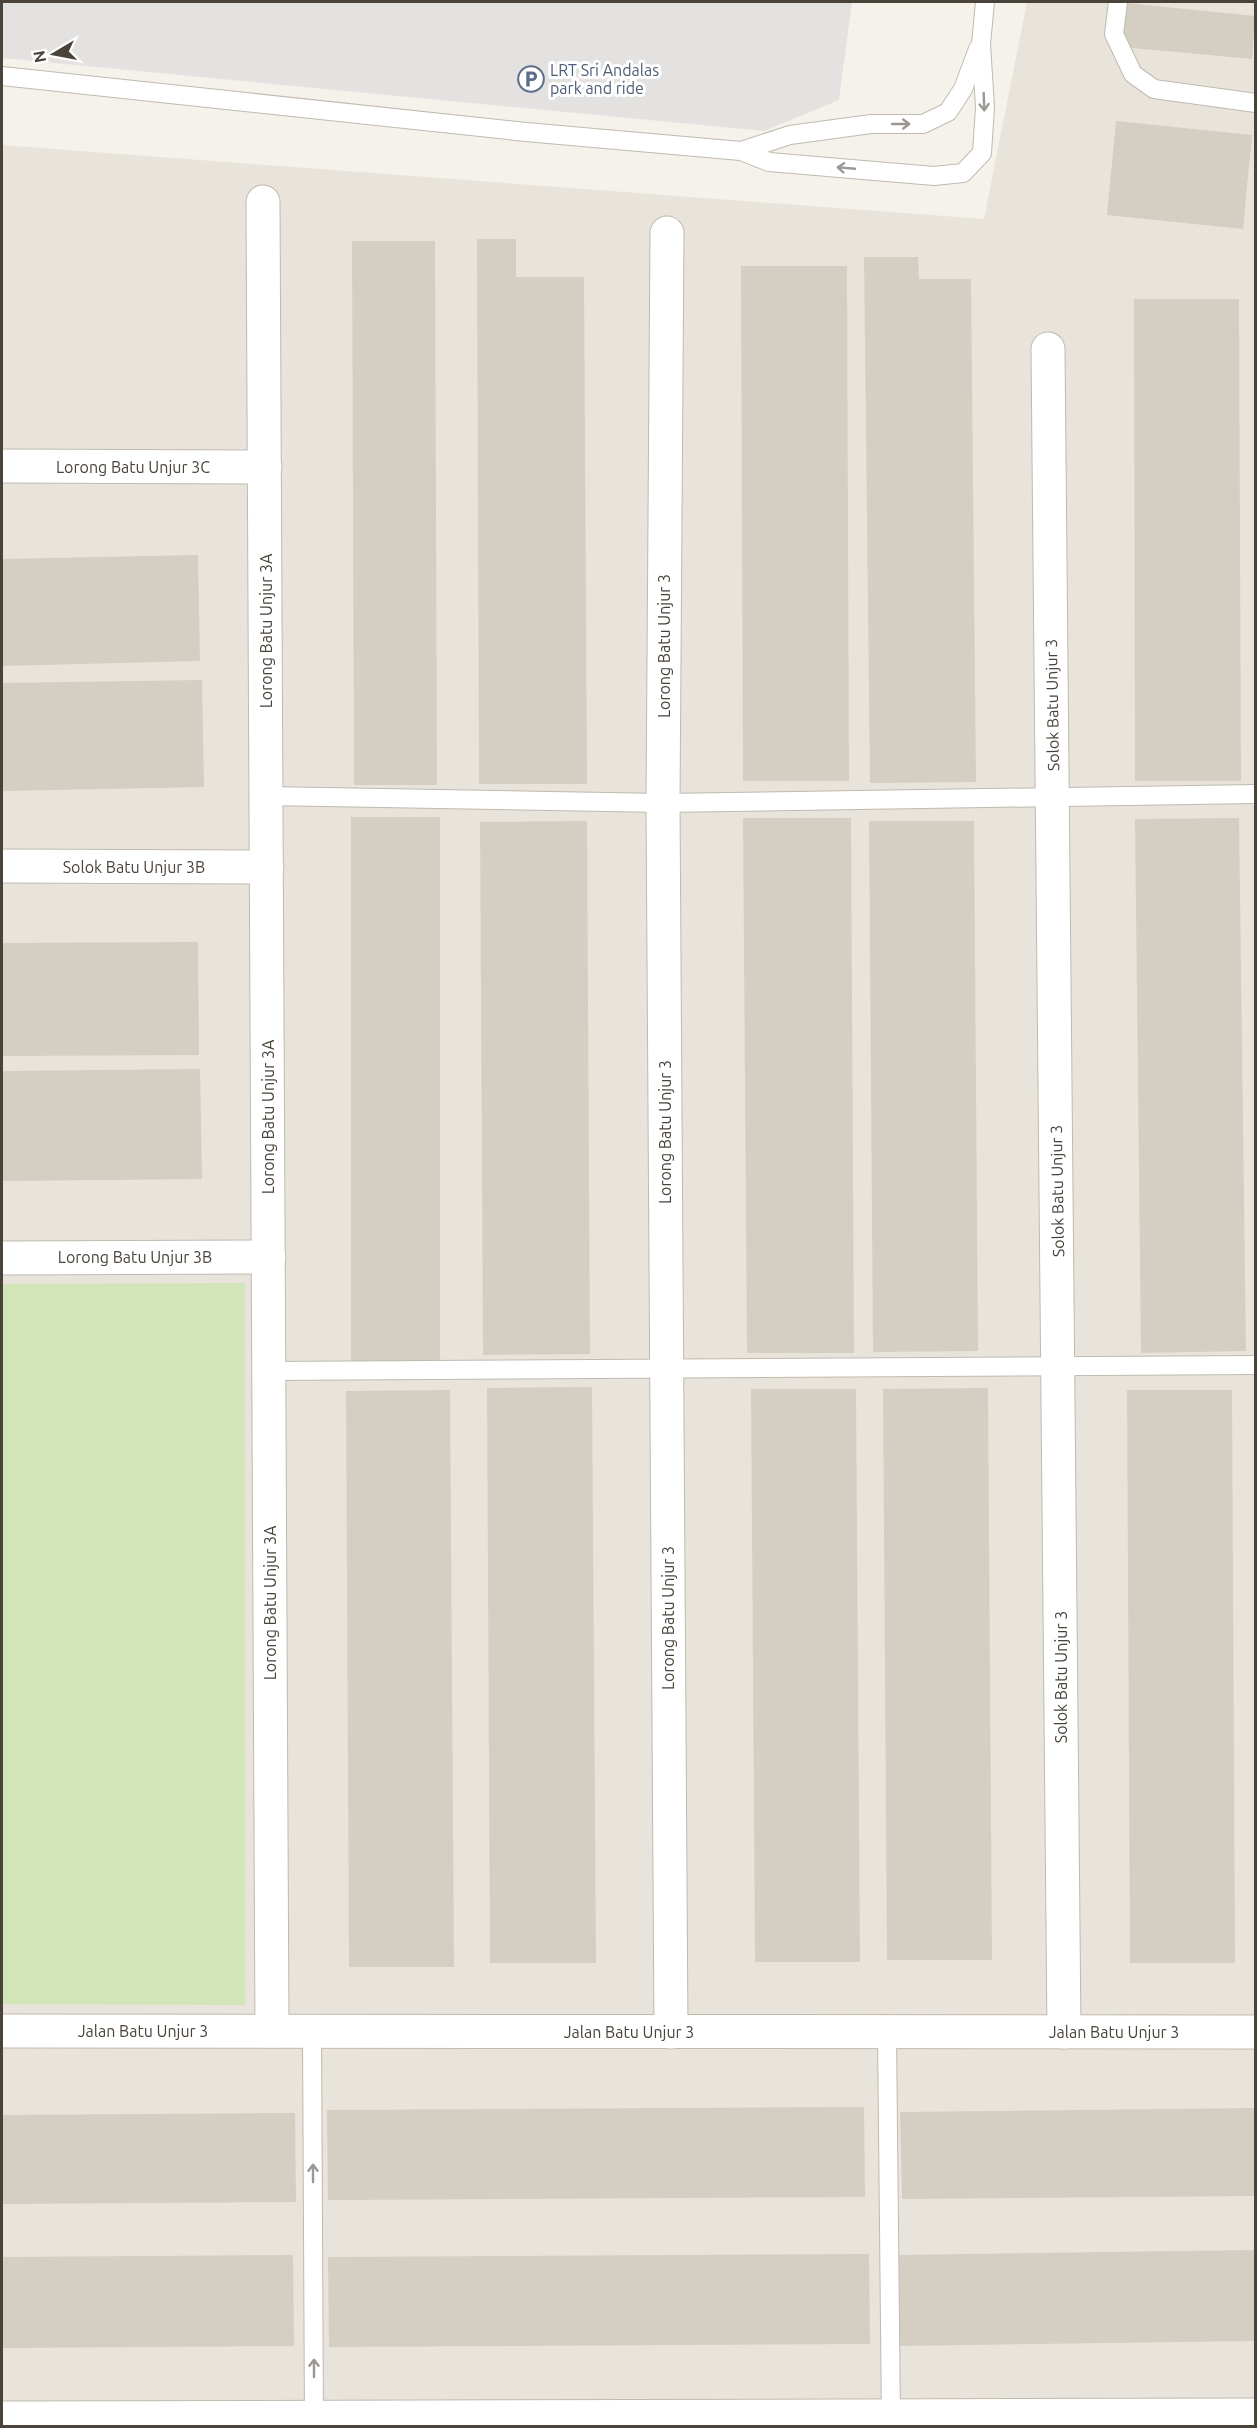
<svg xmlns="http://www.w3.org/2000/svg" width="1257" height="2428" font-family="Ubuntu,sans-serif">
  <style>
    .residential { fill: #e8e4db }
    .green { fill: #d1e5b9 }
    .parking { fill: #e4e2e0 }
    .building { fill: #d5cec2 }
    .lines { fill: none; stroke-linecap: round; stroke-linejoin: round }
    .lane-casing { stroke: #c0baaf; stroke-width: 20 }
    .street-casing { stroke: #c0baaf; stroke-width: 35 }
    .lane { stroke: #fff; stroke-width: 18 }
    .street { stroke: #fff; stroke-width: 33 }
    .oneway { stroke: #9b9893 }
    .labels { text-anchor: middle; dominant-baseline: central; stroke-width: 6; stroke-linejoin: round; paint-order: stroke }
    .service-label { font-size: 16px; fill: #4e5e75; stroke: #fff; text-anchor: start }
    .street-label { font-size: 16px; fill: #49433a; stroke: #fff }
  </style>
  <rect width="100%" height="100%" fill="#f5f2ec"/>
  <!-- residential -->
  <polygon class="residential" points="1027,2 1255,2 1255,2426 2,2426 2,145 984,219"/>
  <!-- green -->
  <polygon class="green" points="245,1283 245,2005 2,2004 2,1284"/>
  <!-- parking -->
  <polygon class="parking" points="2,2 852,2 839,100 764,131 2,58"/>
  <!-- building -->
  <g class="building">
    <polygon points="1126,3 1255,16 1252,59 1122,47"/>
    <polygon points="1116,121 1252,135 1243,229 1107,215"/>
    <polygon points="477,239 516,239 516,277 584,277 587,784 479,784"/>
    <polygon points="352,241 435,241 437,785 354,785"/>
    <polygon points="864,257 918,257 919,279 971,279 976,782 870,783"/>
    <polygon points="741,266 847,266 849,781 743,781"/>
    <polygon points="1134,299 1239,299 1241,781 1135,781"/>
    <polygon points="198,555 200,661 2,666 2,559"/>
    <polygon points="202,680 204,787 2,791 2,683"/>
    <rect x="351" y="817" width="89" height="544"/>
    <polygon points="743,818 851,818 854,1353 747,1353"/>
    <polygon points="1239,818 1246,1351 1141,1353 1135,819"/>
    <polygon points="587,821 590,1354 483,1355 480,822"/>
    <polygon points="869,821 974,821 978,1351 873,1352"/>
    <polygon points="198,942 199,1055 2,1056 2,943"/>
    <polygon points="200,1069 202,1179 2,1181 2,1071"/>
    <polygon points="592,1387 596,1963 490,1963 487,1388"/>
    <polygon points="988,1388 992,1960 887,1960 883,1389"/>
    <polygon points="751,1389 856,1389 860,1962 755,1962"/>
    <polygon points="450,1390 454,1967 349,1967 346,1391"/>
    <polygon points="1127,1390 1232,1390 1235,1963 1130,1963"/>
    <polygon points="864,2107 865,2197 328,2200 327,2110"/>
    <polygon points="1256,2108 1256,2196 902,2199 900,2112"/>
    <polygon points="295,2113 296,2202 2,2204 2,2115"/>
    <polygon points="1256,2250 1256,2341 900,2346 899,2255"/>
    <polygon points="869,2254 870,2344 329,2347 328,2257"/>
    <polygon points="293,2255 294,2346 2,2348 2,2257"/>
  </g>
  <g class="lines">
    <!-- lane casing -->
    <g class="lane-casing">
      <g id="lane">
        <polyline points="1118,2 1114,34 1133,74 1154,89 1256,103"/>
        <polyline points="2,76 526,132 741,151 769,162 934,176 963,173 982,153 985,107 981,44 985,2"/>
        <polyline points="741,151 790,135 871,124 923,124 948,112 963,89 978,49"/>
        <polyline points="266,796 663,803 1256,794"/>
        <polyline points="269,1371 1256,1365"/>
        <polyline points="312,2031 314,2425"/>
        <polyline points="887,2032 891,2422"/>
      </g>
    </g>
    <!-- street casing -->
    <g class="street-casing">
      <g id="street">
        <polyline points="263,202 272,2031"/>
        <polyline points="667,233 663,803 671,2032"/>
        <polyline points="1048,349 1064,2032"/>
        <polyline points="2,466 265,467"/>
        <polyline points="2,866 267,867"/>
        <polyline points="2,1258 269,1257"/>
        <polyline points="2,2031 1256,2032"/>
        <polyline points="2,2418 1256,2415"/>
      </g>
    </g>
    <!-- lane -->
    <use href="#lane" class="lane"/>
    <!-- street -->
    <use href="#street" class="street"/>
  </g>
  <!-- one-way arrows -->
  <defs><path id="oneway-shaft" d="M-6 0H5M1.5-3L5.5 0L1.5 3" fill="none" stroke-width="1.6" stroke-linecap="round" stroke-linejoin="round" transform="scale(1.5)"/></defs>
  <g class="oneway">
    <use href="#oneway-shaft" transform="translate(984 102) rotate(88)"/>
    <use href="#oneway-shaft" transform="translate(901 124)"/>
    <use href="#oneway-shaft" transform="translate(846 168) rotate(-175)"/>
    <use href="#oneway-shaft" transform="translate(313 2173) rotate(-90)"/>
    <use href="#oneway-shaft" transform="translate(314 2368) rotate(-90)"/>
  </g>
  <!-- icons -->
  <defs>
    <g id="parking-ring" transform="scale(1.35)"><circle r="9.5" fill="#fff" stroke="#5c6f8a" stroke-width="1.5"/><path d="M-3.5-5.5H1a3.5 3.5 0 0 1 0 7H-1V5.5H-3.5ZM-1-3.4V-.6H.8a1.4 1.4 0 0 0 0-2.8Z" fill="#5c6f8a"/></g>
  </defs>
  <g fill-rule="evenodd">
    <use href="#parking-ring" x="531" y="79"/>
  </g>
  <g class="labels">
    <!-- service labels -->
    <g class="service-label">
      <text x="550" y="70">LRT Sri Andalas<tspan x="550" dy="18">park and ride</tspan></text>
    </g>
    <!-- street labels -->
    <g class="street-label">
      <text x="133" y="467">Lorong Batu Unjur 3C</text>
      <text transform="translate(266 631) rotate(-90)">Lorong Batu Unjur 3A</text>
      <text transform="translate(664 646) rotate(-90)">Lorong Batu Unjur 3</text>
      <text transform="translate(1052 705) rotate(-91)">Solok Batu Unjur 3</text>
      <text x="134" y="867">Solok Batu Unjur 3B</text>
      <text transform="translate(268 1117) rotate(-90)">Lorong Batu Unjur 3A</text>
      <text transform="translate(665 1132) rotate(-90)">Lorong Batu Unjur 3</text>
      <text transform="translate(1057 1191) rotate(-91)">Solok Batu Unjur 3</text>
      <text x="135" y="1257">Lorong Batu Unjur 3B</text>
      <text transform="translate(270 1603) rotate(-90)">Lorong Batu Unjur 3A</text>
      <text transform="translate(668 1618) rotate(-90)">Lorong Batu Unjur 3</text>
      <text transform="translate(1061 1677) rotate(-90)">Solok Batu Unjur 3</text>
      <text x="143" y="2031">Jalan Batu Unjur 3</text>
      <text x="629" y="2032">Jalan Batu Unjur 3</text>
      <text x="1114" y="2032">Jalan Batu Unjur 3</text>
    </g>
  </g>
  <!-- border -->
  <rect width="1257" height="2428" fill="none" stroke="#49433a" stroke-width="6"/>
  <!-- north arrow -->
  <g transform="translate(54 54) rotate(260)" stroke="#ffffff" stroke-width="4.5" paint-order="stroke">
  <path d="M0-4.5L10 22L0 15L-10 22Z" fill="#49433a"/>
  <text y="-9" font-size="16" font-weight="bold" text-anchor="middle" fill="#49433a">N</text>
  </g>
</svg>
